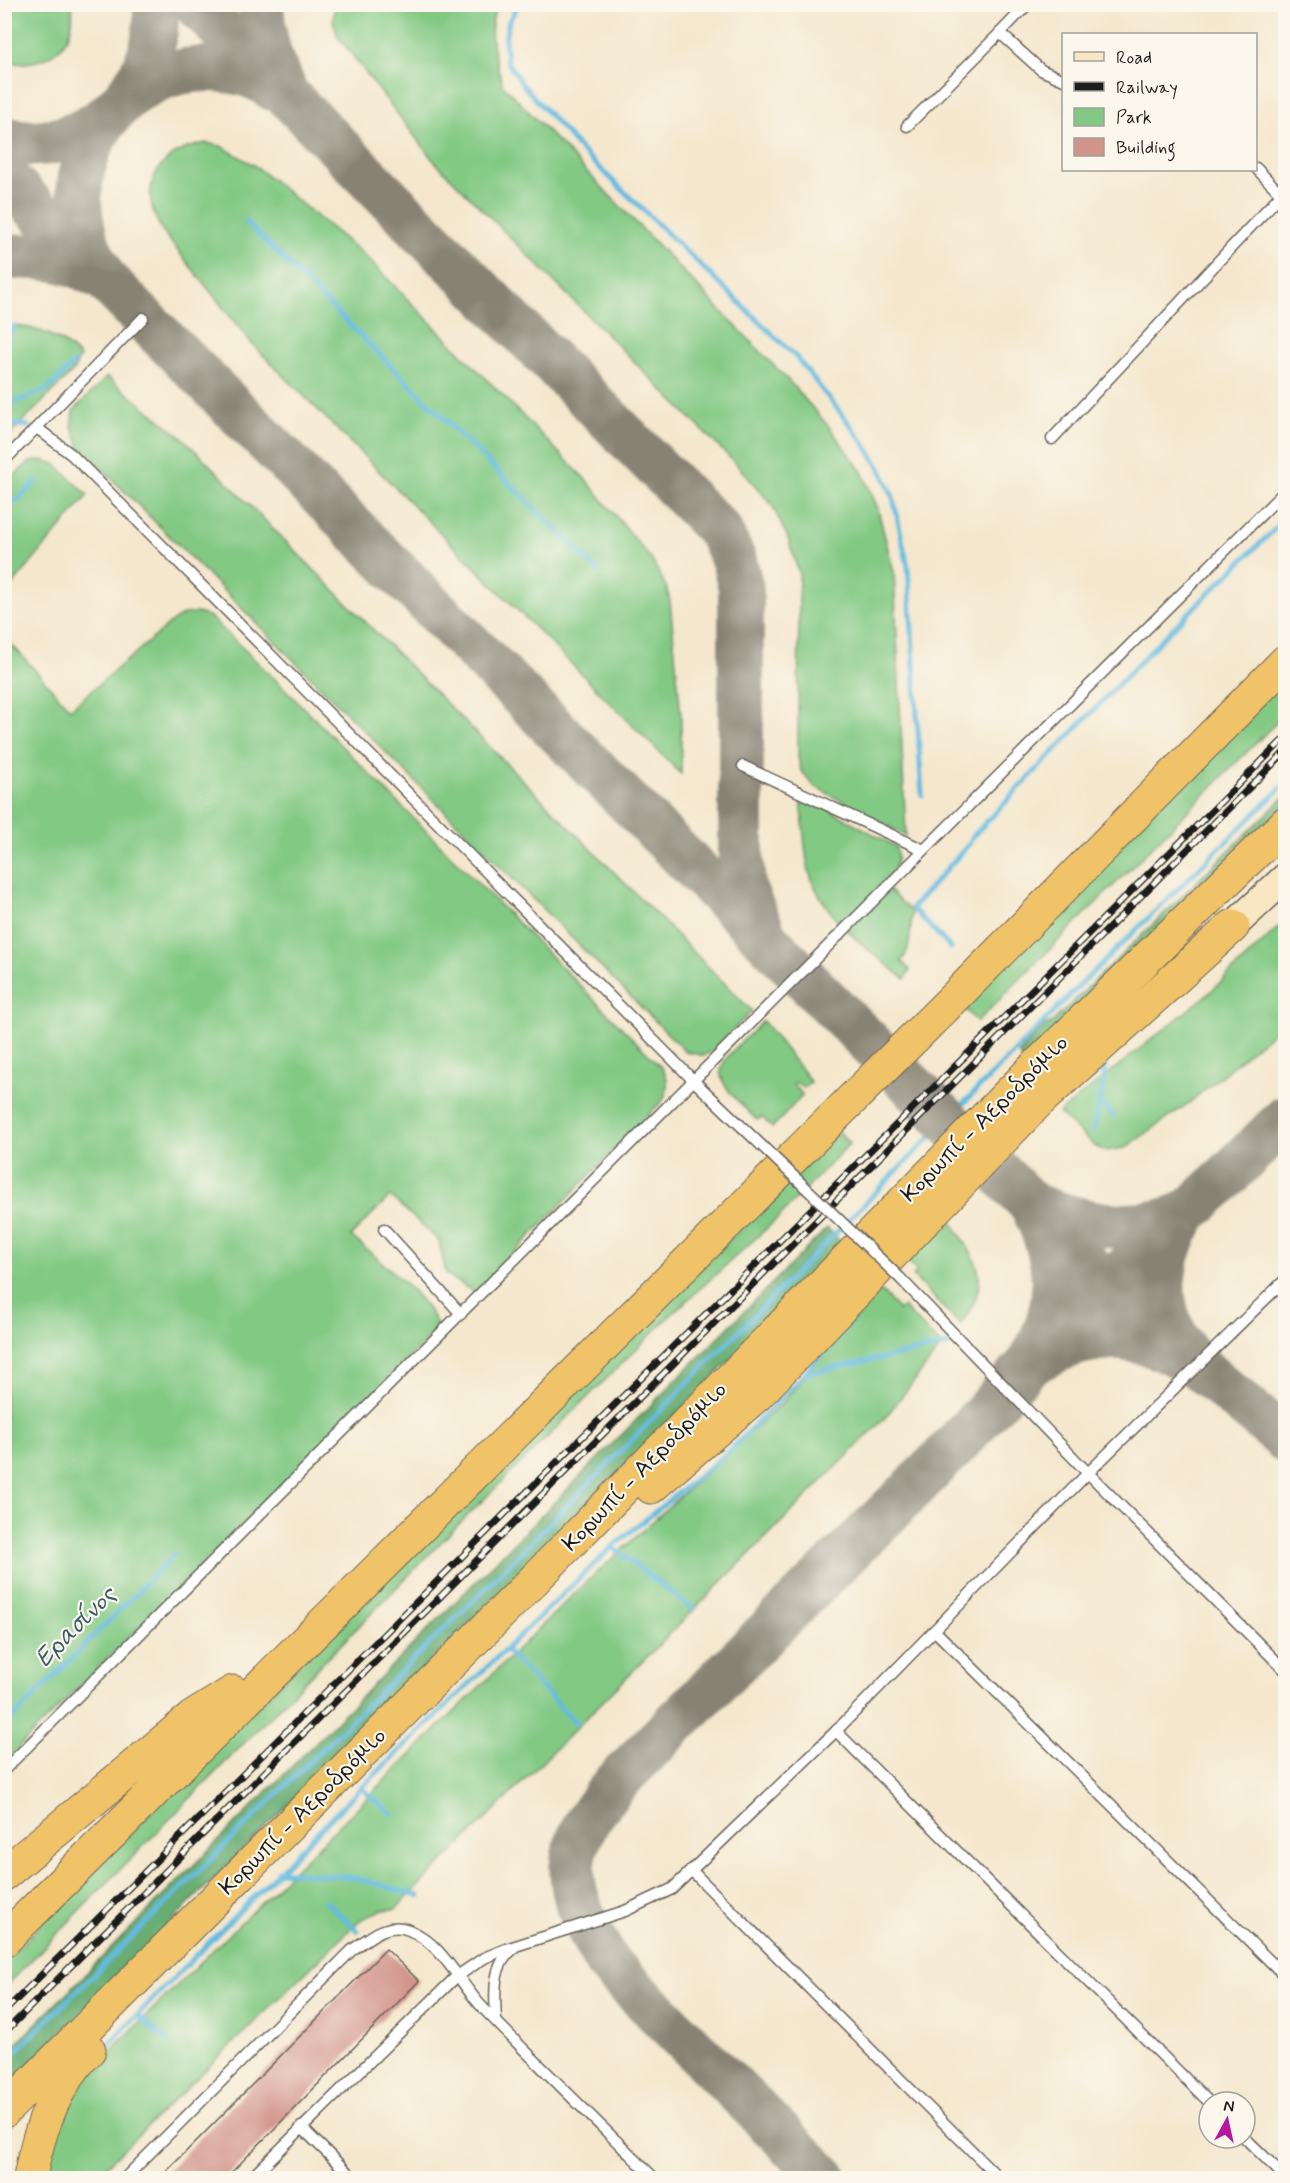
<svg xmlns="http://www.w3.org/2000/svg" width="1290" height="2183" font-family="Mynerve,sans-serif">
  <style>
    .green { fill: #82c984; stroke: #4f7250; stroke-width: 1.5 }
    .forest { fill: #69ad72; stroke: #426447; stroke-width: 1.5 }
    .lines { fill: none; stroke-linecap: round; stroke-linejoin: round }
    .stream { stroke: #63bbe0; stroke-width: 5 }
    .taxiway { stroke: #888274; stroke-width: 46 }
    .building { fill: #d2948b }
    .lane-casing { stroke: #68635a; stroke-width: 13 }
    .secondary-casing { stroke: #68635a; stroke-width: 31 }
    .highway-casing { stroke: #68635a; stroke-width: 35 }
    .lane { stroke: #fff; stroke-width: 10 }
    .secondary { stroke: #f9e7c3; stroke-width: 28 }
    .highway { stroke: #f1c369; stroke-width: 33 }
    .rail-casing { stroke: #1c1c1c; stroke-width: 7 }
    .rail { stroke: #fbf7ec; stroke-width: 4.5; stroke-dasharray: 14; stroke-linecap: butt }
    .lane-bridge-casing { stroke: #68635a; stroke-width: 13; stroke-linecap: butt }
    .lane-bridge { stroke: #fff; stroke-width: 10 }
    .labels { text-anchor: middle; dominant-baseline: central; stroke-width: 4.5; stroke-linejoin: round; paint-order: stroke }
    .street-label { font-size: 24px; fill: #1c1c1c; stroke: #fbf7ec }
    .water-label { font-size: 26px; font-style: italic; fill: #385c6a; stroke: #fbf7ec }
  </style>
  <rect width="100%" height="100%" fill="#fbf7ec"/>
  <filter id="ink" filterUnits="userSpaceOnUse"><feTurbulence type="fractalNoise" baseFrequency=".0167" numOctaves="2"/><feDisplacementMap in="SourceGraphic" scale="12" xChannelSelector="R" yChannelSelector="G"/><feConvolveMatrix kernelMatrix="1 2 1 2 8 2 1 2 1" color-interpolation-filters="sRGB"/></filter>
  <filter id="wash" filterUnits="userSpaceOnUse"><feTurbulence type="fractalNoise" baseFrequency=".008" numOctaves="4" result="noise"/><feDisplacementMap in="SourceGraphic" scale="24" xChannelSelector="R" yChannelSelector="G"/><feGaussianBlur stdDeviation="1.35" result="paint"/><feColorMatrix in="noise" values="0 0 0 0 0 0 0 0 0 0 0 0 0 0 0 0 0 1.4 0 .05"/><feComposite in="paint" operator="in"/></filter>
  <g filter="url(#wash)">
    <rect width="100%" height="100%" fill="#f4e7cd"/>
    <!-- green -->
    <g class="green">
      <path d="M4 5H72C77 48 45 69 5 62Z"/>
      <path d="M335 5H499C483 27 496 61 503 85L788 380 830 428 862 472 877 506 894 572 906 836 814 786 801 770 798 757 799 574 788 538 772 505 738 466 433 160 338 37 333 21Z"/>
      <path d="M206 143 221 146 254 165 363 254 588 482 651 559 666 586 670 601 681 716V774L252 344 163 232C135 187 157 152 206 143Z"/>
      <path d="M14 326C38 327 63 338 80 357L74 370 5 440V329Z"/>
      <polygon points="107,377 184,439 752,1011 714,1050 704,1056 685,1051 80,447 72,426 73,411"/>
      <polygon points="42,460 55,464 88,495 5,594 5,483 30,462"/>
      <path d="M197 613 210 617 274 678 661 1067C669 1077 669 1088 663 1100L475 1293 446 1274 439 1241 390 1196 351 1236C382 1264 421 1290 439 1328L5 1761V637L70 709 174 620 184 614Z"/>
      <polygon points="1285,676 1285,714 977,1022 962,1006"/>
      <path d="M806 797 895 846C902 862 893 872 882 884L912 912C910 926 912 951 901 961L910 970 905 979C871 953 822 916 810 874 803 851 804 823 801 800Z"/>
      <polygon points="1285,921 1285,1022 1189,1103 1125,1148 1105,1151 1096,1147 1059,1113 1207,995"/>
      <path d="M763 1021 811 1082 804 1088 796 1082 793 1085 803 1095 772 1128 762 1117 757 1120C702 1068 714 1070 763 1021Z"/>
      <polygon points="839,1132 850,1143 778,1218 672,1314 461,1522 5,1987 5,1961 212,1751"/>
      <path d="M952 1222C979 1264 993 1280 960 1325L913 1276 917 1272 908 1261 939 1230 942 1232Z"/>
      <polygon points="879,1289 899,1310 903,1307 940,1344 940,1348 884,1419 396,1909 381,1910 360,1920 102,2170 93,2169 80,2178 44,2178 47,2154 78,2083 581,1587 781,1404"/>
    </g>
    <!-- forest -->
    <g class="forest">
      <polygon points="1285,796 1285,810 1025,1062 1018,1054 1045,1024 1049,1025"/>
      <polygon points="827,1228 842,1243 779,1311 5,2089 5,2055"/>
    </g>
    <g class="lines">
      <!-- stream -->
      <g class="stream">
        <polyline points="519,4 509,21 505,40 507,61 522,84 582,151 796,357 862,440 881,470 893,497 908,567 922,795"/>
        <polyline points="246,222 599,572"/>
        <polyline points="4,349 14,326"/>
        <polyline points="4,406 48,389 74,363"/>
        <polyline points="4,424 28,426"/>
        <polyline points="4,513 37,481"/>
        <polyline points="951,948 912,908 969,844 973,836 1160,641 1286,518"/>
        <polyline points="1079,1087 1106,1066 1100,1102"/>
        <polyline points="1093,1132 1100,1102 1113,1116"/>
        <polyline points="851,1321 804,1374 953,1344"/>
        <polyline points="612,1547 694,1610"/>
        <polyline points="506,1650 577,1724"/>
        <polyline points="4,1727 175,1554"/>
        <polyline points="361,1788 392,1814"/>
        <polyline points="278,1871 356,1878 419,1896"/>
        <polyline points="325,1901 358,1931"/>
        <polyline points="138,2016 167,2041"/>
        <polyline points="100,2053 361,1788 612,1547 727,1453 804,1374"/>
        <polyline points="4,2063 482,1592 1083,982 1286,783"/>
      </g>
      <!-- taxiway -->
      <g class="taxiway">
        <polyline points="196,4 719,530 734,560 741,588 741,854 743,888 762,931"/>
        <path d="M261 4C263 33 267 58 282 84"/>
        <path d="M4 139C85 162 165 84 155 4"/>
        <polyline points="4,176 143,318 1032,1205 1107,1286 1196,1365 1286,1440"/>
        <path d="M4 257C38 255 66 257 95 274"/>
        <path d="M99 268C46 181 105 71 207 69 230 69 255 74 273 88"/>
        <path d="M1032 1205C1082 1224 1135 1237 1186 1213 1154 1269 1152 1315 1196 1365 1133 1329 1091 1328 1029 1364 1063 1308 1061 1263 1032 1205Z"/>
        <path d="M825 2178 608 1964C559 1881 557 1848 624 1774L953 1448 1029 1364 1107 1286 1221 1182 1286 1118"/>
      </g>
    </g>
    <g id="blocks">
      <!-- building -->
      <polygon class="building" points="386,1949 419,1981 226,2178 160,2178"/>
    </g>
  </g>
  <g filter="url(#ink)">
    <use href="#blocks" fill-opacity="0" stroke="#68635a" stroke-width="1.5"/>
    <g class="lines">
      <!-- lane casing -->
      <g class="lane-casing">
        <g id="lane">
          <polyline points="1028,4 1000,33 1041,70 1064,80"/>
          <polyline points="907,126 1000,33"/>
          <polyline points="1256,168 1281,194"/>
          <polyline points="37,428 72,455 695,1082 761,1145"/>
          <polyline points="1052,439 1286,189"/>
          <polyline points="4,461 143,318"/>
          <polyline points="924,850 1286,490"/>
          <polyline points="384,1229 461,1314"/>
          <polyline points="900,1278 1088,1473 1286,1671"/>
          <polyline points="935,1631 1286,1977"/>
          <polyline points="836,1731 1209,2102"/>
          <polyline points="4,1770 924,850 743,766"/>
          <polyline points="691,1870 999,2178"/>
          <path d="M496 2021C495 1996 491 1966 513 1949"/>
          <polyline points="301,2127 353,2178"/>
          <polyline points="1245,2138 1286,2178"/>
          <path d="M125 2178 352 1950C369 1938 387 1921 409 1930 443 1944 459 1983 483 2008 539 2066 597 2122 654 2178"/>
          <polyline points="251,2178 456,1977 484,1958 506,1949 625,1911 672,1889 836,1731 1088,1473 1286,1279"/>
        </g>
      </g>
      <!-- secondary casing -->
      <g class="secondary-casing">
        <polyline id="secondary" points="1233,926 1286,877"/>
      </g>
      <!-- highway casing -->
      <g class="highway-casing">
        <g id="highway">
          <polyline points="651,1487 758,1394 1038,1102 1233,926"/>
          <polyline points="4,1874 193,1717 233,1692"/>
          <polyline points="4,1940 953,999 1286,661"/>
          <polyline points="4,2111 530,1584 1032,1070 1286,823"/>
          <path d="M30 2178C38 2131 54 2085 89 2050"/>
        </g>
      </g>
      <!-- lane -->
      <use href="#lane" class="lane"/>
      <!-- secondary -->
      <use href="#secondary" class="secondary"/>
      <!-- highway -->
      <use href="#highway" class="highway"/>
      <!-- rail casing -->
      <g class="rail-casing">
        <g id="rail">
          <polyline points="4,2012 1286,737"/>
          <polyline points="4,2033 1286,751"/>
        </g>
      </g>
      <!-- rail -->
      <use href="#rail" class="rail"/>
      <!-- lane-bridge casing -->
      <g class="lane-bridge-casing">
        <polyline id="lane-bridge" points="761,1145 900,1278"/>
      </g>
      <!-- lane-bridge -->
      <use href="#lane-bridge" class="lane-bridge"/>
    </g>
  </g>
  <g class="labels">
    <!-- street labels -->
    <g class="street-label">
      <text transform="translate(985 1119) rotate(-45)">Κορωπί - Αεροδρόμιο</text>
      <text transform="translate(645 1467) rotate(-46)">Κορωπί - Αεροδρόμιο</text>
      <text transform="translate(303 1812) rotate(-45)">Κορωπί - Αεροδρόμιο</text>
    </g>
    <!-- water labels -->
    <g class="water-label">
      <text transform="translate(76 1627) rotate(-45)">Ερασίνος</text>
    </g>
  </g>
  <!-- margin -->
  <rect width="1290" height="2183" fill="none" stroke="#fbf7ec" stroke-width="24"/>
  <!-- legend -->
  <rect x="1062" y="33" width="195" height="138" fill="#fbf7ec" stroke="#a29f99" stroke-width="1.5"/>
  <rect x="1074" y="52" width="30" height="9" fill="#f9e7c3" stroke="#a29f99" stroke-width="1.5"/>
  <text x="1116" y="63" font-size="18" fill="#1c1c1c">Road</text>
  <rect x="1074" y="82" width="30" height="9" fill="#1c1c1c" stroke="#a29f99" stroke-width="1.5"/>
  <text x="1116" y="93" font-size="18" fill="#1c1c1c">Railway</text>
  <rect x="1074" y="108" width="30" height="18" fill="#82c984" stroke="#a29f99" stroke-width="1.5"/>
  <text x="1116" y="123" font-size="18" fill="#1c1c1c">Park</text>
  <rect x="1074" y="138" width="30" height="18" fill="#d2948b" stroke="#a29f99" stroke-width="1.5"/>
  <text x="1116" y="153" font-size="18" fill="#1c1c1c">Building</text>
  <!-- north arrow -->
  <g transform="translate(1227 2120) rotate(8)"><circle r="28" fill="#fbf7ec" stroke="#a29f99" stroke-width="1.5"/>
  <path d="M0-4.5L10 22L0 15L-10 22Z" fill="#b5179e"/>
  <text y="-9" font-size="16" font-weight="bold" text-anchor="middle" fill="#1c1c1c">N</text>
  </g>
</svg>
